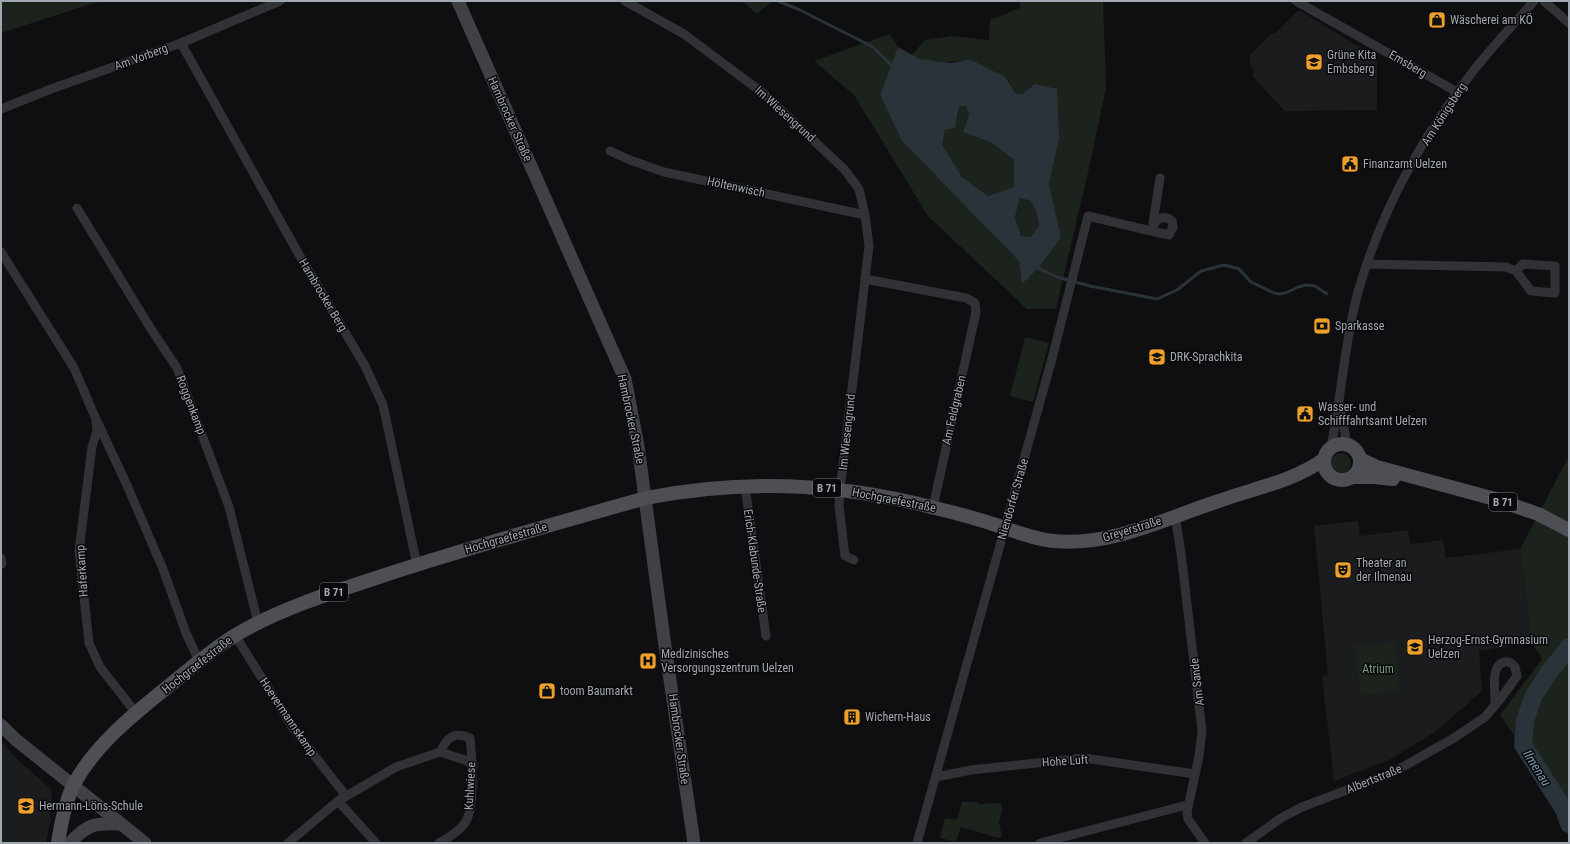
<svg xmlns="http://www.w3.org/2000/svg" width="1570" height="844" font-family="'Roboto Condensed',sans-serif">
  <style>
    .built { fill: #1b1c1e }
    .green { fill: #1c231c }
    .water { fill: #293339; fill-rule: evenodd }
    .lines { fill: none; stroke-linecap: round; stroke-linejoin: round }
    .stream { stroke: #293339; stroke-width: 3 }
    .river { stroke: #293339; stroke-width: 18 }
    .street { stroke: #303236; stroke-width: 9 }
    .secondary { stroke: #3f4146; stroke-width: 13 }
    .primary { stroke: #4d4f55; stroke-width: 14 }
    .labels { text-anchor: middle; dominant-baseline: central; stroke-width: 3; stroke-linejoin: round; paint-order: stroke }
    .shield { fill: #0a0a0c; stroke: #747880; stroke-width: 1 }
    .shield-label { font-size: 11px; font-weight: bold; fill: #a1a7b1 }
    .poi-label { font-size: 12px; fill: #a1a7b1; stroke: #0a0a0c; text-anchor: start }
    .street-label { font-size: 12px; fill: #a1a7b1; stroke: #0a0a0c }
    .park-label { font-size: 12px; fill: #779d77; stroke: #0a0a0c }
    .water-label { font-size: 13px; font-style: italic; fill: #7797ad; stroke: #0a0a0c }
  </style>
  <rect width="100%" height="100%" fill="#0f0f11"/>
  <!-- built -->
  <g class="built">
    <polygon points="1299,10 1377,58 1377,110 1285,111 1253,77 1254,69 1250,66 1250,55 1272,33 1276,33"/>
    <polygon points="1358,521 1360,536 1408,530 1410,544 1443,540 1446,558 1520,549 1532,643 1479,651 1482,691 1435,732 1387,761 1334,781 1322,676 1328,675 1314,526"/>
    <polygon points="1,741 15,757 52,790 50,821 46,843 1,843"/>
  </g>
  <!-- green -->
  <g class="green">
    <polygon points="1,1 100,1 1,33"/>
    <polygon points="742,1 772,1 757,14"/>
    <path d="M1020 1H1103L1106 88 1089 168 1056 309H1027L928 216 854 95 814 61 890 34 898 47 880 95 902 141 1020 261 1023 283 1060 237 1049 184 1059 139 1035 84 1022 94H1015L1005 77 970 59C951 63 929 64 912 55L925 40 952 36 989 40 990 20 1020 8Z"/>
    <polygon points="959,105 966,106 969,114 963,132 992,143 1014,160 1014,187 988,196 962,177 942,146 945,130 955,128"/>
    <polygon points="1020,198 1031,201 1036,211 1039,226 1031,237 1021,236 1015,217"/>
    <polygon points="1025,337 1049,343 1033,402 1010,396"/>
    <circle cx="1341" cy="463" r="10"/>
    <polygon points="1569,456 1569,824 1565,811 1500,715 1542,659 1532,643 1520,549"/>
    <polygon points="1395,642 1400,691 1361,695 1355,646"/>
    <polygon points="962,802 977,802 978,804 1001,803 1002,810 999,823 1002,836 998,838 961,827 956,842 940,838 945,818 957,820"/>
  </g>
  <!-- water -->
  <path class="water" d="M898 47 920 59 952 63 970 59 1005 77 1016 94H1022L1035 84 1057 89 1059 139 1049 184 1061 238 1038 268 1022 284 1019 261 902 141 880 95ZM959 106H966L969 114 963 132 992 143 1014 160V187L988 196 962 177 942 145 945 130 955 128ZM1020 198 1031 201 1036 211 1039 226 1031 237 1021 236 1015 217Z"/>
  <g class="lines">
    <!-- stream -->
    <g class="stream">
      <polyline points="778,1 800,10 873,47 893,67"/>
      <polyline points="1036,267 1057,277 1090,286 1157,299 1177,290 1201,271 1224,265 1239,269 1251,282 1274,293 1280,294 1288,292 1298,287 1306,285 1315,286 1327,294"/>
    </g>
    <!-- river -->
    <polyline class="river" points="1569,647 1549,672 1533,697 1525,721 1523,745 1565,811 1569,824"/>
    <!-- street -->
    <g class="street">
      <polyline points="625,1 684,34 764,94 844,169 859,189 865,215 869,246 840,490 839,506 845,556 854,560"/>
      <polyline points="1296,1 1457,92"/>
      <polyline points="1544,1 1569,23"/>
      <polyline points="181,43 297,251 365,366 383,405 417,565"/>
      <polyline points="1,109 51,89 181,43 280,1"/>
      <polyline points="610,151 630,160 664,172 865,215"/>
      <polyline points="77,208 151,329 177,368 229,507 258,623"/>
      <polyline points="1153,223 1160,178"/>
      <polyline points="1,252 74,368 95,417 126,483 163,569 186,633 199,661"/>
      <polyline points="1367,264 1506,267 1516,271 1531,291 1555,293 1555,266 1523,264 1516,271"/>
      <polyline points="865,279 966,298 975,303 976,312 933,507"/>
      <polyline points="1341,411 1347,445"/>
      <polyline points="96,422 97,431 92,447 79,551 89,643 100,667 136,713"/>
      <path d="M1331 447C1342 395 1344 343 1358 292 1381 211 1423 135 1474 70 1493 46 1514 24 1534 1"/>
      <polyline points="745,486 766,636"/>
      <polyline points="1175,516 1181,553 1202,731 1199,756 1187,812 1188,819 1205,843"/>
      <polyline points="1,558 2,564"/>
      <polyline points="235,635 293,728 346,796"/>
      <polyline points="936,777 971,770 1084,758 1195,774"/>
      <polyline points="338,801 376,843"/>
      <polyline points="288,843 338,801 396,767 440,752 465,760 473,765"/>
      <path d="M439 843C448 838 463 829 467 819 475 802 472 757 470 738 453 731 447 738 440 752"/>
      <path d="M917 843 1053 355 1088 216 1151 231C1154 221 1162 213 1172 221L1173 227 1169 235 1151 231"/>
      <polyline points="1040,843 1187,805"/>
      <path d="M1246 843 1281 818 1302 807 1392 773 1454 738 1485 717 1501 698 1517 676 1515 667C1513 664 1509 661 1505 662 1489 665 1496 694 1495 705"/>
    </g>
    <!-- secondary -->
    <g class="secondary">
      <polyline points="458,1 625,379 638,446 664,639 694,843"/>
      <polyline points="1,725 15,739 145,843"/>
      <path d="M70 843C87 824 95 823 120 824"/>
    </g>
    <!-- primary -->
    <g class="primary">
      <circle cx="1342" cy="462" r="18"/>
      <polyline points="1360,459 1377,467 1495,499 1538,514 1569,530"/>
      <polyline points="1353,477 1374,477 1393,479"/>
      <path d="M58 843C61 823 65 802 74 784 94 747 128 719 160 693 184 674 207 653 234 636 275 611 327 594 373 579 463 549 554 524 646 498 742 479 840 483 935 508 956 513 978 519 999 526 1017 532 1034 539 1053 541 1111 547 1166 518 1219 501 1255 488 1291 482 1323 460"/>
    </g>
  </g>
  <!-- icons -->
  <defs>
    <g id="shop-square" transform="scale(0.9)"><rect x="-9" y="-9" width="18" height="18" rx="4" fill="#eea02a" stroke="#0a0a0c"/><path d="M-5-2.5h2.3a2.7 3.5 0 0 1 5.4 0H5L5.5 6h-11ZM-1.5-2.5h3a1.5 2.3 0 0 0-3 0Z" fill="#111"/></g>
    <g id="school-square" transform="scale(0.9)"><rect x="-9" y="-9" width="18" height="18" rx="4" fill="#eea02a" stroke="#0a0a0c"/><path d="M0-5L7-2L0 1L-7-2ZM-4 1L0 2.5L4 1V4Q0 6-4 4Z" fill="#111"/></g>
    <g id="civic-square" transform="scale(0.9)"><rect x="-9" y="-9" width="18" height="18" rx="4" fill="#eea02a" stroke="#0a0a0c"/><path d="M-.6-6.5H3V-4.5H.6V-3L4-1V1h2V6H-6V1h2V-1L-.6-3ZM-1.2 2.5V6h2.4V2.5Z" fill="#111"/></g>
    <g id="bank-square" transform="scale(0.9)"><rect x="-9" y="-9" width="18" height="18" rx="4" fill="#eea02a" stroke="#0a0a0c"/><path d="M-6-4H6V4H-6ZM0-2.3a2.3 2.3 0 1 0 0 4.6a2.3 2.3 0 1 0 0-4.6Z" fill="#111"/></g>
    <g id="theatre-square" transform="scale(0.9)"><rect x="-9" y="-9" width="18" height="18" rx="4" fill="#eea02a" stroke="#0a0a0c"/><path d="M-5-5.5Q0-4 5-5.5V0Q5 5 0 6Q-5 5-5 0ZM-3.3-2.5H-1v1.5H-3.3ZM1-2.5H3.3v1.5H1ZM-2.8 1Q0 5.5 2.8 1Z" fill="#111"/></g>
    <g id="hospital-square" transform="scale(0.9)"><rect x="-9" y="-9" width="18" height="18" rx="4" fill="#eea02a" stroke="#0a0a0c"/><path d="M-5-5h3v3.5h4V-5h3V5h-3V1.5h-4V5h-3Z" fill="#111"/></g>
    <g id="building-square" transform="scale(0.9)"><rect x="-9" y="-9" width="18" height="18" rx="4" fill="#eea02a" stroke="#0a0a0c"/><path d="M-4-6H4V6H1V3H-1V6H-4ZM-2.5-4.3h1.7v1.8h-1.7ZM.8-4.3h1.7v1.8H.8ZM-2.5-1h1.7V.8h-1.7ZM.8-1h1.7V.8H.8Z" fill="#111"/></g>
  </defs>
  <g fill-rule="evenodd">
    <use href="#shop-square" x="1437" y="20"/>
    <use href="#school-square" x="1314" y="62"/>
    <use href="#civic-square" x="1350" y="164"/>
    <use href="#bank-square" x="1322" y="326"/>
    <use href="#school-square" x="1157" y="357"/>
    <use href="#civic-square" x="1305" y="414"/>
    <use href="#theatre-square" x="1343" y="570"/>
    <use href="#school-square" x="1415" y="647"/>
    <use href="#hospital-square" x="648" y="661"/>
    <use href="#shop-square" x="547" y="691"/>
    <use href="#building-square" x="852" y="717"/>
    <use href="#school-square" x="26" y="806"/>
  </g>
  <g class="labels">
    <!-- shield labels -->
    <g class="shield">
      <rect x="813" y="479" width="28" height="18" rx="3"/>
      <rect x="1489" y="493" width="28" height="18" rx="3"/>
      <rect x="320" y="583" width="28" height="18" rx="3"/>
    </g>
    <g class="shield-label">
      <text x="827" y="488">B 71</text>
      <text x="1503" y="502">B 71</text>
      <text x="334" y="592">B 71</text>
    </g>
    <!-- poi labels -->
    <g class="poi-label">
      <text x="1450" y="20">Wäscherei am KÖ</text>
      <text x="1327" y="55">Grüne Kita<tspan x="1327" dy="14">Embsberg</tspan></text>
      <text x="1363" y="164">Finanzamt Uelzen</text>
      <text x="1335" y="326">Sparkasse</text>
      <text x="1170" y="357">DRK-Sprachkita</text>
      <text x="1318" y="407">Wasser- und<tspan x="1318" dy="14">Schifffahrtsamt Uelzen</tspan></text>
      <text x="1356" y="563">Theater an<tspan x="1356" dy="14">der Ilmenau</tspan></text>
      <text x="1428" y="640">Herzog-Ernst-Gymnasium<tspan x="1428" dy="14">Uelzen</tspan></text>
      <text x="661" y="654">Medizinisches<tspan x="661" dy="14">Versorgungszentrum Uelzen</tspan></text>
      <text x="560" y="691">toom Baumarkt</text>
      <text x="865" y="717">Wichern-Haus</text>
      <text x="39" y="806">Hermann-Löns-Schule</text>
    </g>
    <!-- street labels -->
    <g class="street-label">
      <text transform="translate(141 57) rotate(-20)">Am Vorberg</text>
      <text transform="translate(1408 64) rotate(30)">Emsberg</text>
      <text transform="translate(785 114) rotate(42)">Im Wiesengrund</text>
      <text transform="translate(1444 114) rotate(-57)">Am Königsberg</text>
      <text transform="translate(510 119) rotate(66)">Hambrocker Straße</text>
      <text transform="translate(736 187) rotate(12)">Höltenwisch</text>
      <text transform="translate(323 295) rotate(59)">Hambrocker Berg</text>
      <text transform="translate(191 405) rotate(69)">Roggenkamp</text>
      <text transform="translate(954 410) rotate(-77)">Am Feldgraben</text>
      <text transform="translate(631 419) rotate(78)">Hambrocker Straße</text>
      <text transform="translate(847 432) rotate(-84)">Im Wiesengrund</text>
      <text transform="translate(1013 499) rotate(-74)">Niendorfer Straße</text>
      <text transform="translate(894 500) rotate(11)">Hochgraefestraße</text>
      <text transform="translate(1132 529) rotate(-17)">Greyerstraße</text>
      <text transform="translate(506 538) rotate(-16)">Hochgraefestraße</text>
      <text transform="translate(755 561) rotate(82)">Erich-Klabunde-Straße</text>
      <text transform="translate(82 571) rotate(-94)">Haferkamp</text>
      <text transform="translate(197 665) rotate(-38)">Hochgraefestraße</text>
      <text transform="translate(1197 682) rotate(-97)">Am Sande</text>
      <text transform="translate(288 717) rotate(56)">Hoevermannskamp</text>
      <text transform="translate(679 739) rotate(82)">Hambrocker Straße</text>
      <text transform="translate(1065 761) rotate(-4)">Hohe Luft</text>
      <text transform="translate(1374 779) rotate(-22)">Albertstraße</text>
      <text transform="translate(470 786) rotate(-87)">Kuhlwiese</text>
    </g>
    <!-- park labels -->
    <g class="park-label">
      <text x="1378" y="669">Atrium</text>
    </g>
    <!-- water labels -->
    <g class="water-label">
      <text transform="translate(1537 768) rotate(58)">Ilmenau</text>
    </g>
  </g>
  <!-- border -->
  <rect width="1570" height="844" fill="none" stroke="#a1a7b1" stroke-width="4"/>
</svg>
